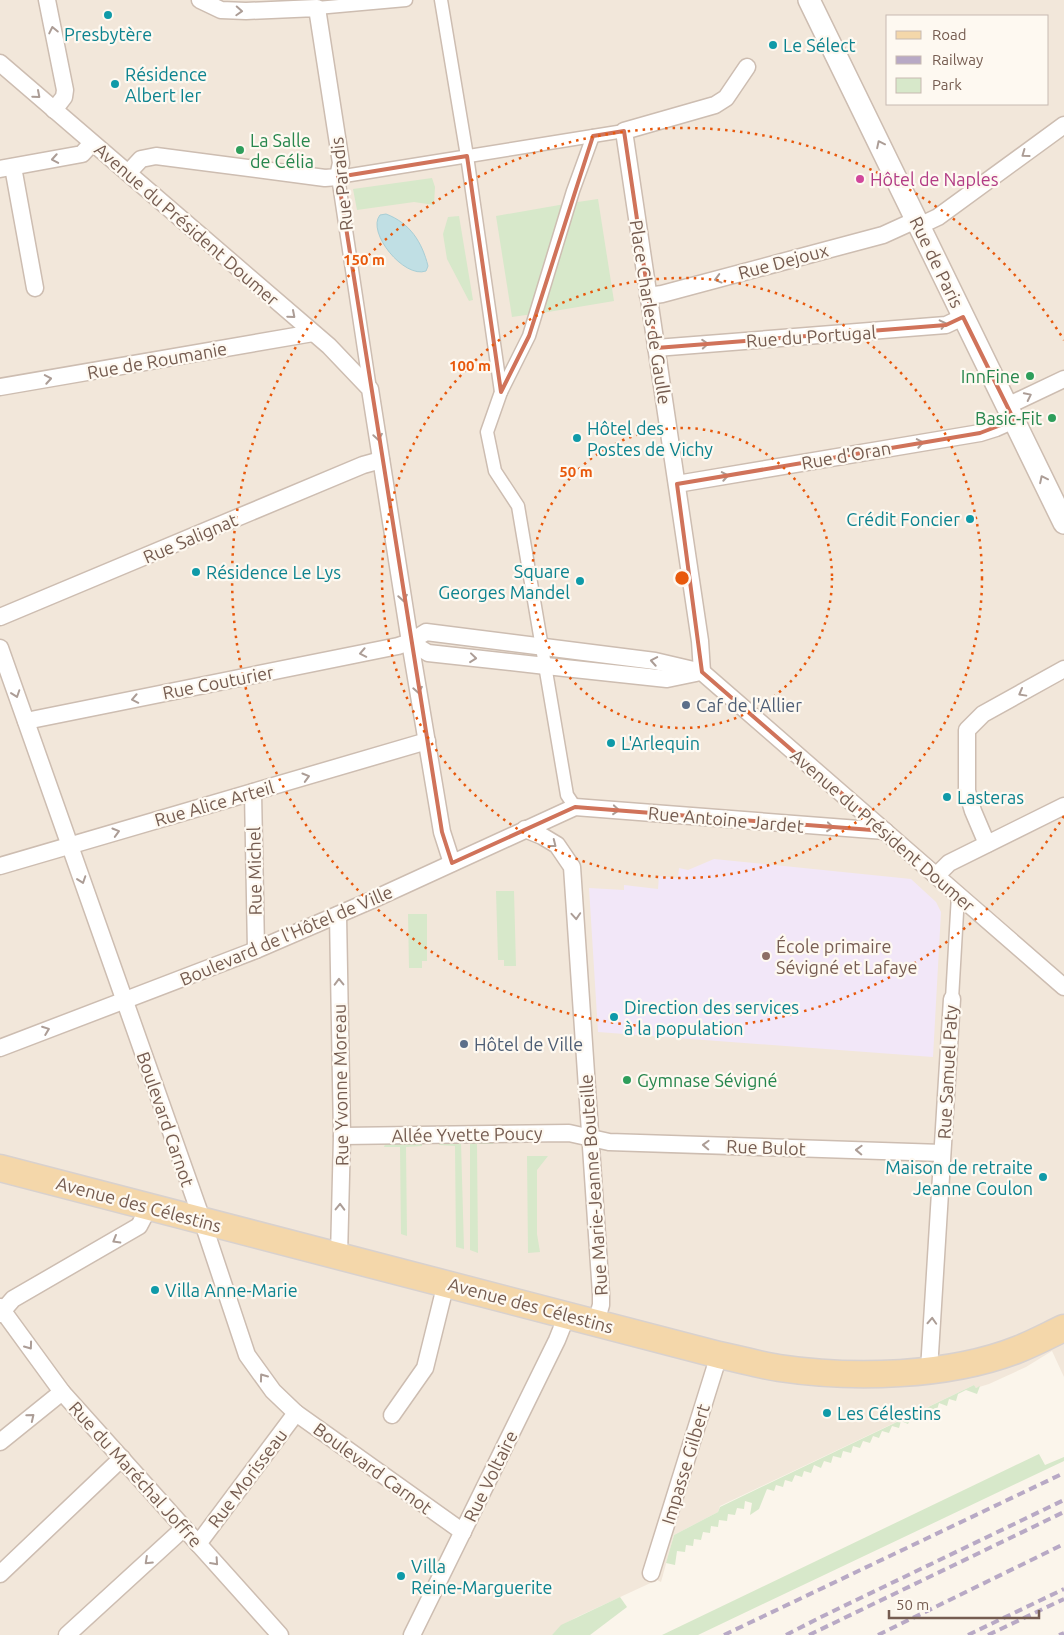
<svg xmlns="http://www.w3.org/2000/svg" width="1064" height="1635" font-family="Ubuntu,sans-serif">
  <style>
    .residential { fill: #f2e7da; fill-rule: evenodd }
    .education { fill: #f2e7f8 }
    .green { fill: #d7e8ca }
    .water { fill: #c0dfe4; stroke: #a8ced5 }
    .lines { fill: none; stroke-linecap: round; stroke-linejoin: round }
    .pedestrian-casing { stroke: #cdbdb1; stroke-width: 15 }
    .minor-casing { stroke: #cdbdb1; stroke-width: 19 }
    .tertiary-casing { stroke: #cdbdb1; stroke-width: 24 }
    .primary-casing { stroke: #d8d1ce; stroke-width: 29 }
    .pedestrian { stroke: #fff; stroke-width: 12 }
    .minor { stroke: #fff; stroke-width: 16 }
    .tertiary { stroke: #fff; stroke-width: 21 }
    .primary { stroke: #f4d7aa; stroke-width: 26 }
    .rail { stroke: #b8a9c5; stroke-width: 4; stroke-dasharray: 8 5; stroke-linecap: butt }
    .oneway { stroke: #ac9d96 }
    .marked { fill: none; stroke: #d0735a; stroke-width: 4; stroke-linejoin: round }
    .ring { fill: none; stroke: #e8590c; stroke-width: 2.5; stroke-dasharray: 2.5 5 }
    .culture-dot { fill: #0f9aa8; stroke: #fef9f1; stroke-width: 2 }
    .leisure-dot { fill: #2e9e5b; stroke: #fef9f1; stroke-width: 2 }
    .hotel-dot { fill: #d1479c; stroke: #fef9f1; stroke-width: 2 }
    .service-dot { fill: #5c6f8a; stroke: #fef9f1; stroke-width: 2 }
    .education-dot { fill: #8d6e63; stroke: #fef9f1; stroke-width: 2 }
    .labels { text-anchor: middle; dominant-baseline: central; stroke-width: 4.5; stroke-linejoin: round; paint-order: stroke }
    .culture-label { font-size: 18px; fill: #0d838f; stroke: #fef9f1; text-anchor: start }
    .leisure-label { font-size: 18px; fill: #27864d; stroke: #fef9f1; text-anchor: start }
    .hotel-label { font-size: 18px; fill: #b23c85; stroke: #fef9f1; text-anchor: start }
    .street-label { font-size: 18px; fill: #755c50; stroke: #fef9f1 }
    .service-label { font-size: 18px; fill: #4e5e75; stroke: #fef9f1; text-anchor: start }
    .education-label { font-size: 18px; fill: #785e54; stroke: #fef9f1; text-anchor: start }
    .centre { fill: #e8590c; stroke: #fef9f1; stroke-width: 2.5 }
    .ring-label { font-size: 15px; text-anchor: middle; font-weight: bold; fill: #e8590c; stroke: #fef9f1; stroke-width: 4.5; stroke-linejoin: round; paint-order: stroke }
  </style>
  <rect width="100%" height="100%" fill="#fbf5eb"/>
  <!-- residential -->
  <path class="residential" d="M0 0H1064V1377L1052 1351 1026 1367 989 1384 976 1388 974 1385 720 1506 718 1512 674 1535 661 1582 657 1580 577 1617 561 1626 552 1635H0ZM888 16H1048V104H888Z"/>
  <!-- education -->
  <polygon class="education" points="714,859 911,879 936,902 941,912 933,1057 598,1032 589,888 624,890 624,885 658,889 659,876 678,878 679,868 688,870"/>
  <!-- green -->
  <g class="green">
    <polygon points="432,178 435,187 434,205 414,202 357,210 353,189"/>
    <polygon points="598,199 614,301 542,313 571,203"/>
    <polygon points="565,204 533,314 512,317 496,216"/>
    <polygon points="459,216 473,300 469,301 447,259 443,234 448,217"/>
    <polygon points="496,891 514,891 516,966 504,966 504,960 498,960"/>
    <polygon points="408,914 427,914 427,961 422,961 422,968 409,968"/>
    <polygon points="461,1142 464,1249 456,1247 455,1146 439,1145 439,1143"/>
    <polygon points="470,1142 493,1142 493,1144 477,1144 478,1253 470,1250"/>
    <polygon points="422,1143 422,1146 406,1147 407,1236 401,1234 400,1147 384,1147 385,1144"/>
    <polygon points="527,1156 548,1156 537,1170 537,1234 540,1252 528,1253"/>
    <polygon points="974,1385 976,1388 980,1386 977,1394 966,1390 958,1394 956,1401 949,1399 947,1406 939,1403 937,1410 930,1408 927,1415 921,1413 918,1419 911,1417 908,1424 901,1421 899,1428 892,1426 889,1433 882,1431 879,1438 873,1436 870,1443 863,1441 860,1448 853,1446 851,1453 843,1451 841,1458 833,1456 831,1463 824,1461 821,1468 814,1465 811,1473 804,1471 802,1477 795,1475 792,1482 785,1480 783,1487 776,1485 774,1491 767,1489 759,1509 750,1515 752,1503 745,1501 744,1509 737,1508 735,1515 728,1514 727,1521 719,1520 718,1527 711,1526 710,1533 703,1532 701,1540 694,1539 693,1546 686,1545 685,1552 677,1551 675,1565 666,1563 674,1535 718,1512 720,1507"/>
    <polygon points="1039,1454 1045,1465 1064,1457 1064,1461 698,1635 662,1635"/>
    <polygon points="620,1597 627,1607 590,1635 552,1635 561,1625"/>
  </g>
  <!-- water -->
  <path class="water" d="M386 214C410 223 422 242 428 266L426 271C404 279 366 232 380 215Z"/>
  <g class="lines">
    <!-- pedestrian casing -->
    <g class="pedestrian-casing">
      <g id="pedestrian">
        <polyline points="441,0 467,156 501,392 487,432 495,471 518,506 567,795 575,807"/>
        <polyline points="317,8 406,0"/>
        <polyline points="370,389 338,177 624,131"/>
        <polyline points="501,392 529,336 573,191 593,136"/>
        <polyline points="952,999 958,895"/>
      </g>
    </g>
    <!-- minor casing -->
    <g class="minor-casing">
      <g id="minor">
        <polyline points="47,0 65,90 64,97 54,110"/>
        <polyline points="0,63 329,346 370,389 410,642 442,832 452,863"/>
        <polyline points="13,167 35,288"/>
        <polyline points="0,169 82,154 92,143"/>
        <polyline points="128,173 141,159 156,156 325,178 338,177 341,163 317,8 246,11 221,10 200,0"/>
        <polyline points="919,226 938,217 1064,125"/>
        <polyline points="648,296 662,294 883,235 916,220"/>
        <polyline points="656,348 946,325 963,317"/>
        <polyline points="0,387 313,333"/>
        <polyline points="1007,406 1064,379"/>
        <polyline points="677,484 980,433 996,428 1014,420"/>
        <polyline points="0,617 363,465 381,460"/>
        <polyline points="410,642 428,653 546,666 667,679 696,673"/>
        <polyline points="0,648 198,1208 247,1355 273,1391 296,1413 463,1532"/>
        <polyline points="702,672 700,641 624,131 715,105 726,98 747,67"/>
        <polyline points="26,721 398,646 410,642 426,632 655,661 702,672 1064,987"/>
        <polyline points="253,792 256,950"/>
        <polyline points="525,829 542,836 557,845 572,867 601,1294 601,1305 596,1322"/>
        <polyline points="987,844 973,811 967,791 967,730 983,714 1064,669"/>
        <polyline points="0,866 427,741"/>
        <polyline points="936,876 949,863 1064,806"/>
        <polyline points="338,915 342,1136 339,1256"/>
        <polyline points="0,1048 256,950 372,900 575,807 885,831"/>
        <polyline points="342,1136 569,1133 609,1142 942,1153"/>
        <polyline points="0,1307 62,1392 280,1635"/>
        <polyline points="0,1314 13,1299 139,1226 149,1207"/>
        <polyline points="929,1370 952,999"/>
        <polyline points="392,1415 425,1368 446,1283"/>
        <polyline points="0,1442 62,1392"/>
        <polyline points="198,1544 296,1413"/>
        <polyline points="651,1573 719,1355"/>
        <polyline points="0,1574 122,1458"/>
        <polyline points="67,1635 184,1528"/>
        <polyline points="412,1635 557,1340 567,1315"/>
      </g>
    </g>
    <!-- tertiary casing -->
    <g class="tertiary-casing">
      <polyline id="tertiary" points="809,0 1064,523"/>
    </g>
    <!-- primary casing -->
    <g class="primary-casing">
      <path id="primary" d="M0 1168 719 1355C739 1359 759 1365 779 1368 852 1379 949 1377 1019 1349 1034 1343 1049 1335 1064 1328"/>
    </g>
    <!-- pedestrian -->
    <use href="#pedestrian" class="pedestrian"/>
    <!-- minor -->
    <use href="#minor" class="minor"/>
    <!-- tertiary -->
    <use href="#tertiary" class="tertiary"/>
    <!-- primary -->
    <use href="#primary" class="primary"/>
    <!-- rail -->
    <g class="rail">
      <polyline points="724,1635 1064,1473"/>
      <polyline points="786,1635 821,1617 1064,1500"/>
      <polyline points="809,1635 1064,1512"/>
      <polyline points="878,1635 1064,1544"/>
      <polyline points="968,1635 1064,1589"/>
      <polyline points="988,1635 1064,1599"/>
      <polyline points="1059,1635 1064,1633"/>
    </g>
  </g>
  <!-- one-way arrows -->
  <defs><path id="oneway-chevron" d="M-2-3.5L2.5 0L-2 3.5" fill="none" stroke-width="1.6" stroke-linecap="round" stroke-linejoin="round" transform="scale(1.25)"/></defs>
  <g class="oneway">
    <use href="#oneway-chevron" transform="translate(239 11) rotate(3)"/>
    <use href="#oneway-chevron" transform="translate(53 30) rotate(-102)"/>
    <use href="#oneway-chevron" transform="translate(37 95) rotate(41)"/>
    <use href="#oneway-chevron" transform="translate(880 144) rotate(-116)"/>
    <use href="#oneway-chevron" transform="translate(1025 154) rotate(144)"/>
    <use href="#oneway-chevron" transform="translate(55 159) rotate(170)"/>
    <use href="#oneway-chevron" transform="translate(718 279) rotate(165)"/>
    <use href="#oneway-chevron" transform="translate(292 315) rotate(41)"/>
    <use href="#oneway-chevron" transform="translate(943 324) rotate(-13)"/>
    <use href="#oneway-chevron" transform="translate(705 344) rotate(-4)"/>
    <use href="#oneway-chevron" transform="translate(48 379) rotate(-10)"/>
    <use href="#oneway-chevron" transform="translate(1028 396) rotate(-26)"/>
    <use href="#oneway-chevron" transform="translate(378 437) rotate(81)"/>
    <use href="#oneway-chevron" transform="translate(920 443) rotate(-10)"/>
    <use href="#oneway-chevron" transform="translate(725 476) rotate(-10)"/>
    <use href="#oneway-chevron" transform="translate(1043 479) rotate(-116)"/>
    <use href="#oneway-chevron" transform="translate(403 598) rotate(81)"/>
    <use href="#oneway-chevron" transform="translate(363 653) rotate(169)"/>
    <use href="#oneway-chevron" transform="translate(473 658) rotate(6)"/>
    <use href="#oneway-chevron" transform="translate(654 661) rotate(-170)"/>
    <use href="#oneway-chevron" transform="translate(418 690) rotate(80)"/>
    <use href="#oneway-chevron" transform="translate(1022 693) rotate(151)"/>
    <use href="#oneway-chevron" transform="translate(16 694) rotate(71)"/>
    <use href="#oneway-chevron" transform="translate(135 699) rotate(169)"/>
    <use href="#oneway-chevron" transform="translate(306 777) rotate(-16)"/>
    <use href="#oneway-chevron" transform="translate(616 810) rotate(5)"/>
    <use href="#oneway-chevron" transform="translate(830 827) rotate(5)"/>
    <use href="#oneway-chevron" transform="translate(116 832) rotate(-16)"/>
    <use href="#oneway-chevron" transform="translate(553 844) rotate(38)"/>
    <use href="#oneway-chevron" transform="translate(82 880) rotate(71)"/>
    <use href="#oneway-chevron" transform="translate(576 916) rotate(86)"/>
    <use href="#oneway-chevron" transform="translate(339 982) rotate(-91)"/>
    <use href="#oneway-chevron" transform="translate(46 1030) rotate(-21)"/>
    <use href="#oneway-chevron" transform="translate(706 1145) rotate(-178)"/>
    <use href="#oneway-chevron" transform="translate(859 1150) rotate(-178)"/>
    <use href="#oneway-chevron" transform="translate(340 1207) rotate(-89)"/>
    <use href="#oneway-chevron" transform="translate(116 1240) rotate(150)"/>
    <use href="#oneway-chevron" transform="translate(932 1321) rotate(-87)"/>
    <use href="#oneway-chevron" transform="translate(29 1346) rotate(54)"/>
    <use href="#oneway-chevron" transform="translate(263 1377) rotate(-126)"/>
    <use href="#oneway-chevron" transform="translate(31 1417) rotate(-39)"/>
    <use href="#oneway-chevron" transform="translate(148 1561) rotate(137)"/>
    <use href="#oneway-chevron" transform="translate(215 1562) rotate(48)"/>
  </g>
  <!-- marked area -->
  <path class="marked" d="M624 131 656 348 946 325 963 317 1014 420 980 433 677 484 702 672 885 831 575 807 452 863 442 832 338 177 467 156 501 392 529 336 593 136Z"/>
  <!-- distance rings -->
  <g class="ring">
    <circle cx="682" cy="578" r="150"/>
    <circle cx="682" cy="578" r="300"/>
    <path d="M1064 816A450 450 0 1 1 1064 340"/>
  </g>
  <!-- markers -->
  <g class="culture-dot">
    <circle cx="108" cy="15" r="5"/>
    <circle cx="773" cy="45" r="5"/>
    <circle cx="115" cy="84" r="5"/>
    <circle cx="577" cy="438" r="5"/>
    <circle cx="970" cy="519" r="5"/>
    <circle cx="196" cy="572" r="5"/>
    <circle cx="580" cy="581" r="5"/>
    <circle cx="611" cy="743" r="5"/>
    <circle cx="947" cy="797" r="5"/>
    <circle cx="614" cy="1017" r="5"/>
    <circle cx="1043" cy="1177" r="5"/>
    <circle cx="155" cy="1290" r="5"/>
    <circle cx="827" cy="1413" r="5"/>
    <circle cx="401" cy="1576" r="5"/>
  </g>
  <g class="leisure-dot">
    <circle cx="240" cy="150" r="5"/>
    <circle cx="1030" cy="376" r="5"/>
    <circle cx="1052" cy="418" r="5"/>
    <circle cx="627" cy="1080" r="5"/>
  </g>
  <circle class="hotel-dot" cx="860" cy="179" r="5"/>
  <g class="service-dot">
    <circle cx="686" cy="705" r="5"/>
    <circle cx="464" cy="1044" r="5"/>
  </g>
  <circle class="education-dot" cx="766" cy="956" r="5"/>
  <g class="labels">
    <!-- culture labels -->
    <g class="culture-label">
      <text x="108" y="34" text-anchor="middle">Presbytère</text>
      <text x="783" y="45">Le Sélect</text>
      <text x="125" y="74">Résidence<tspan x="125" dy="21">Albert Ier</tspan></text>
      <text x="587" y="428">Hôtel des<tspan x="587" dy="21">Postes de Vichy</tspan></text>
      <text x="960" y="519" text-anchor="end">Crédit Foncier</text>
      <text x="570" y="571" text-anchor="end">Square<tspan x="570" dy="21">Georges Mandel</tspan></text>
      <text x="206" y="572">Résidence Le Lys</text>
      <text x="621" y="743">L'Arlequin</text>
      <text x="957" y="797">Lasteras</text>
      <text x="624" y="1007">Direction des services<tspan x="624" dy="21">à la population</tspan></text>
      <text x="1033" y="1167" text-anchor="end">Maison de retraite<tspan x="1033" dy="21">Jeanne Coulon</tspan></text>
      <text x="165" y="1290">Villa Anne-Marie</text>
      <text x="837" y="1413">Les Célestins</text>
      <text x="411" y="1566">Villa<tspan x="411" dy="21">Reine-Marguerite</tspan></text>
    </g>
    <!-- leisure labels -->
    <g class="leisure-label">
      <text x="250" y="140">La Salle<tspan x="250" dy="21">de Célia</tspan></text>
      <text x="1020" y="376" text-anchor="end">InnFine</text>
      <text x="1042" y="418" text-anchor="end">Basic-Fit</text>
      <text x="637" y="1080">Gymnase Sévigné</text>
    </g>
    <!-- hotel labels -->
    <g class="hotel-label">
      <text x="870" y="179">Hôtel de Naples</text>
    </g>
    <!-- street labels -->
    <g class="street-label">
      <text transform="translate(341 184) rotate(-96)">Rue Paradis</text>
      <text transform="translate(187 224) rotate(41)">Avenue du Président Doumer</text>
      <text transform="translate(783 261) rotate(-15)">Rue Dejoux</text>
      <text transform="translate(937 262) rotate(64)">Rue de Paris</text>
      <text transform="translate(651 312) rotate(81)">Place Charles de Gaulle</text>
      <text transform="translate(811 336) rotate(-4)">Rue du Portugal</text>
      <text transform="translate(157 360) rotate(-10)">Rue de Roumanie</text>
      <text transform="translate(846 455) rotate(-10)">Rue d'Oran</text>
      <text transform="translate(190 538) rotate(-23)">Rue Salignat</text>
      <text transform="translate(218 682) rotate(-11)">Rue Couturier</text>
      <text transform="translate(214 803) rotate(-16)">Rue Alice Arteil</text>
      <text transform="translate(726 819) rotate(5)">Rue Antoine Jardet</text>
      <text transform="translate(883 830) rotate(41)">Avenue du Président Doumer</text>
      <text transform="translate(254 871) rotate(-91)">Rue Michel</text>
      <text transform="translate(286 935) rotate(-23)">Boulevard de l'Hôtel de Ville</text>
      <text transform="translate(947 1072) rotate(-87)">Rue Samuel Paty</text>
      <text transform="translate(340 1085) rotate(-91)">Rue Yvonne Moreau</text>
      <text transform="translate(166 1119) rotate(71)">Boulevard Carnot</text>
      <text transform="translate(467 1134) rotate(-1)">Allée Yvette Poucy</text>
      <text transform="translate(766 1147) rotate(2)">Rue Bulot</text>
      <text transform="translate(593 1185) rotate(-94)">Rue Marie-Jeanne Bouteille</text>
      <text transform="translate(139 1204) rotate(15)">Avenue des Célestins</text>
      <text transform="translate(531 1305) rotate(15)">Avenue des Célestins</text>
      <text transform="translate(685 1464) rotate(-73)">Impasse Gilbert</text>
      <text transform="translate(373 1468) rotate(36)">Boulevard Carnot</text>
      <text transform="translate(136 1474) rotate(48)">Rue du Maréchal Joffre</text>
      <text transform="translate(490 1476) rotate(-64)">Rue Voltaire</text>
      <text transform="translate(247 1478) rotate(-53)">Rue Morisseau</text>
    </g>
    <!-- service labels -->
    <g class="service-label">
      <text x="696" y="705">Caf de l'Allier</text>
      <text x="474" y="1044">Hôtel de Ville</text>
    </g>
    <!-- education labels -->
    <g class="education-label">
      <text x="776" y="946">École primaire<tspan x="776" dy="21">Sévigné et Lafaye</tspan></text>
    </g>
  </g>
  <circle cx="682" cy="578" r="8" class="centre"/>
  <g class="ring-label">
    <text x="364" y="265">150 m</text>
    <text x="470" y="371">100 m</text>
    <text x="576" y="477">50 m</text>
  </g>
  <!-- legend -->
  <rect x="886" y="15" width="162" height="90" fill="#fef9f1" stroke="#c7bab1"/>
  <rect x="896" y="31" width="25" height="8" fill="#f4d7aa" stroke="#c7bab1"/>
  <text x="932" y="40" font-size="15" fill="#755c50">Road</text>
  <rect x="896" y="56" width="25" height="8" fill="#b8a9c5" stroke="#c7bab1"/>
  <text x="932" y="65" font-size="15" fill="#755c50">Railway</text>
  <rect x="896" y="78" width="25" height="15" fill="#d7e8ca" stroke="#c7bab1"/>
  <text x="932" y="90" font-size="15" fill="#755c50">Park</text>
  <!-- scale -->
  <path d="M889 1610v8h150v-8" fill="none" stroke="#755c50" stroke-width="2.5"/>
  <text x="896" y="1610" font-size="15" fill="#755c50" stroke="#fef9f1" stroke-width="4" paint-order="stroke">50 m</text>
</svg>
